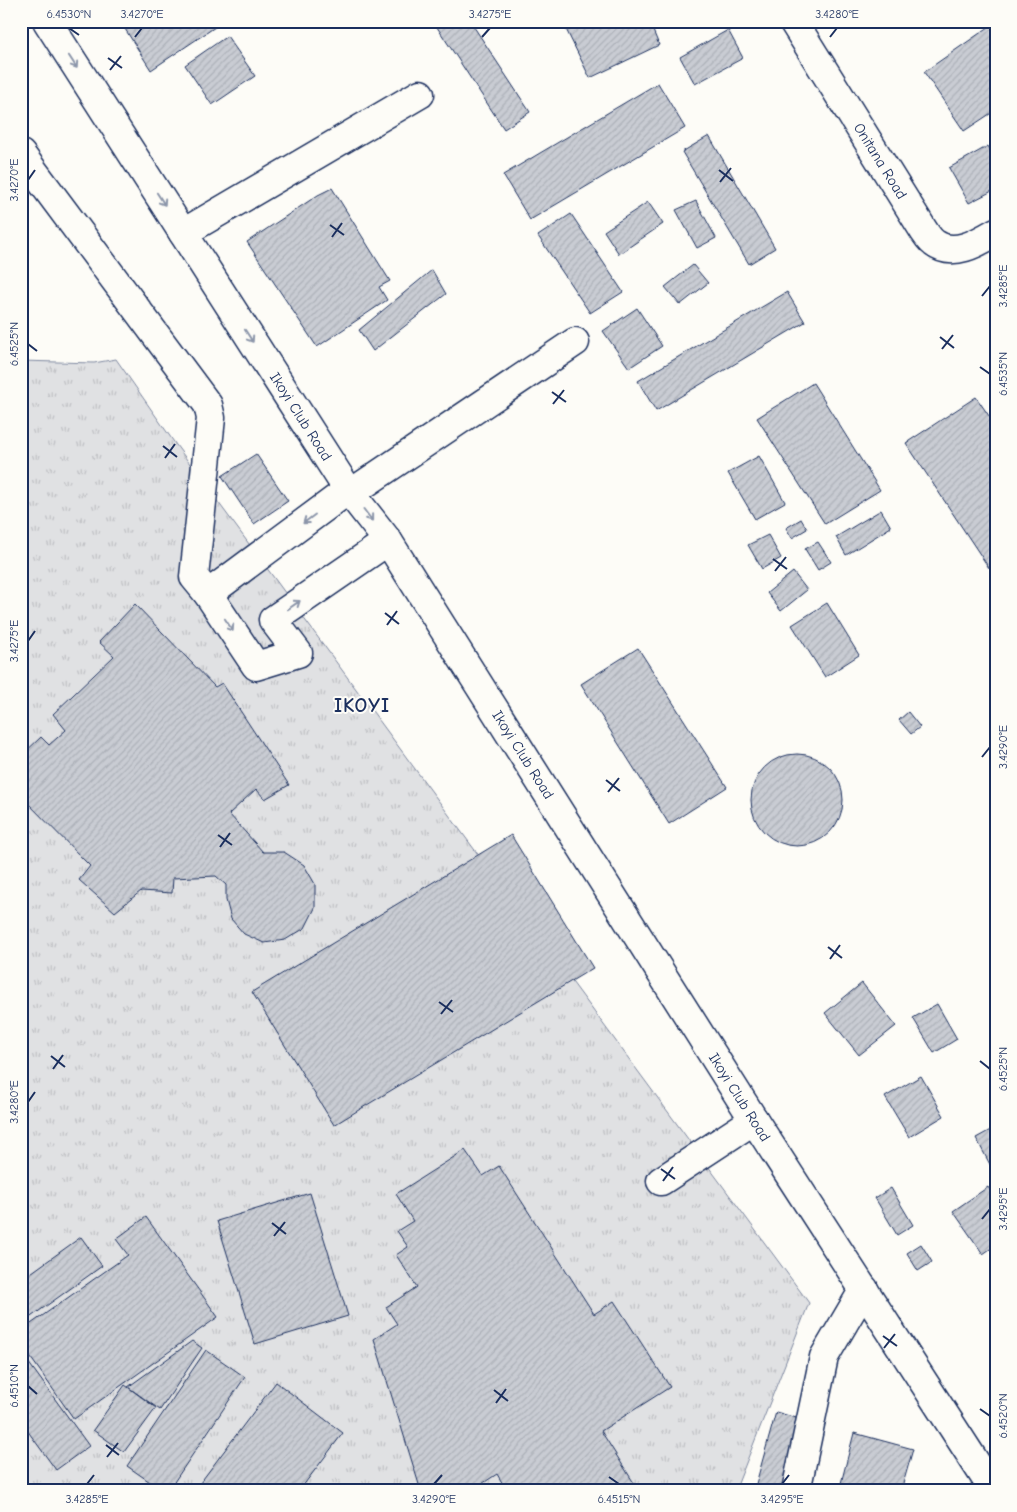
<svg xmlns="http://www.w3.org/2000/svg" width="1017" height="1512" font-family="'Comic Neue',sans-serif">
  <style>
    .grass { fill: url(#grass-tufts); stroke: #7e88a0 }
    .building { fill: url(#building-hatch); stroke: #1b2f5e }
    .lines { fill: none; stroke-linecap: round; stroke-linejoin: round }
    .minor-casing { stroke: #1b2f5e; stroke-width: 31 }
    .major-casing { stroke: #1b2f5e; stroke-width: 31 }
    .minor { stroke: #fdfcf7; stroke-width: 28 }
    .major { stroke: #fdfcf7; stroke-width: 28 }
    .oneway { stroke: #8c96aa }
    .ticks { fill: none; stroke: #1b2f5e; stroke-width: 2 }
    .labels { text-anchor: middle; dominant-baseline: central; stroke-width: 4; stroke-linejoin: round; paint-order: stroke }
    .street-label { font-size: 15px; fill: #1b2f5e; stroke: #fdfcf7 }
    .district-label { font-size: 20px; font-weight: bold; letter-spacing: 1px; fill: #1b2f5e; stroke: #fdfcf7 }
    .neatline { fill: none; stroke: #1b2f5e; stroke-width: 2 }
    .ticks-label { font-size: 12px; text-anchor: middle; fill: #1b2f5e }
  </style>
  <defs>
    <pattern id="grass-tufts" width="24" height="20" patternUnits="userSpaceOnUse" patternTransform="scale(1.25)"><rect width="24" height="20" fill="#e0e1e3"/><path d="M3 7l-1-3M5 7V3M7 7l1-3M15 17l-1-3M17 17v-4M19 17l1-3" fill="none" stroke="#c0c1c5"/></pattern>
    <pattern id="building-hatch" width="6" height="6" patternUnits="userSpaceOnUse" patternTransform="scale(1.25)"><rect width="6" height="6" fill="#c9ccd3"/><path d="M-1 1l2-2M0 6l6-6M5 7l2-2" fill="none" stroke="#acb0b8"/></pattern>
  </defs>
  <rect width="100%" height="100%" fill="#fdfcf7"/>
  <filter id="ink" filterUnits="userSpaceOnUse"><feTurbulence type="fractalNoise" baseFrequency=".02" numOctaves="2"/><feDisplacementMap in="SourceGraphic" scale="10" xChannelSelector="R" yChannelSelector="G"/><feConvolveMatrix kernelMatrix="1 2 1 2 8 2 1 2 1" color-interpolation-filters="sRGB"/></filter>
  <g filter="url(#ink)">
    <!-- grass -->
    <polygon class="grass" points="116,359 176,445 809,1303 735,1491 21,1491 21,361 94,363"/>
    <!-- building -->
    <g class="building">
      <polygon points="120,21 224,21 151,70"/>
      <polygon points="433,21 470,21 530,112 504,129"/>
      <polygon points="562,21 649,21 659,45 590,78"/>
      <polygon points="996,22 996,110 964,131 924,72"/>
      <polygon points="728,30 743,58 695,84 680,57"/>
      <polygon points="227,36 255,76 212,105 185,65"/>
      <polygon points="658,83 685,128 530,220 503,175"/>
      <polygon points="709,136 775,248 749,264 682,152"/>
      <polygon points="988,146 996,161 996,189 969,203 949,168"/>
      <polygon points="332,188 390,281 379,287 387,300 317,347 247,242 318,195"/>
      <polygon points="696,201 716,238 697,248 676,210"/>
      <polygon points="648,202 663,224 619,254 604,231"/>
      <polygon points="571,214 623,292 590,313 538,236"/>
      <polygon points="693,265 708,283 680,305 665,287"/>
      <polygon points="432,270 446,294 373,351 359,330"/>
      <polygon points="787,292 805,322 656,411 638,381"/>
      <polygon points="637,308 662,346 629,368 603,331"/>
      <polygon points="813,383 880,490 825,524 757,418"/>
      <polygon points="976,397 996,426 996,564 989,568 906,443"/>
      <polygon points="256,454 288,501 254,524 222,476"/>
      <polygon points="759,456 785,502 755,519 728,473"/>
      <polygon points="881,510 891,527 846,555 836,537"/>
      <polygon points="801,519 807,529 792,538 786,528"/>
      <polygon points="768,535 781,558 762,569 748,545"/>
      <polygon points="818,542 831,562 818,570 805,549"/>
      <polygon points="793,572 807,590 781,611 767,593"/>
      <polygon points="827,603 859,655 825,677 792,625"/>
      <polygon points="135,604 215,687 222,683 289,785 265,799 256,789 229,814 263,852 284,852 304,865 315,884 315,908 305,928 285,940 264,943 244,934 231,919 226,900 226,885 216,876 173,878 172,893 141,891 115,912 79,880 90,866 21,796 21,756 41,737 49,745 66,730 53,714 114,656 99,642"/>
      <polygon points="638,648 727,787 669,824 581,684"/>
      <polygon points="908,712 920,727 911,734 899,720"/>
      <circle cx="797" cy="800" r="46"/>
      <polygon points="511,835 593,968 334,1125 252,992"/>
      <polygon points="862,983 896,1026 859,1055 825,1013"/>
      <polygon points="937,1004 957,1039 934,1053 913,1018"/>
      <polygon points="921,1076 944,1116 909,1137 885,1097"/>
      <polygon points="996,1127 996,1171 994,1172 976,1138"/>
      <polygon points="465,1150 483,1176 499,1166 594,1314 614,1301 670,1387 601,1431 639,1491 507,1491 497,1474 471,1491 421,1491 374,1339 397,1324 386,1307 417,1287 396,1255 408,1247 397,1231 413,1221 396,1194"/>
      <polygon points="988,1187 996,1199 996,1245 983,1254 953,1211"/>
      <polygon points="891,1188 913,1225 897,1235 875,1198"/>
      <polygon points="310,1193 348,1316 255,1344 217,1221"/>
      <polygon points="146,1217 218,1317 74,1419 21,1344 21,1331 128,1255 116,1239"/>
      <polygon points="81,1237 102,1266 21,1324 21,1280"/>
      <polygon points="921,1244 932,1262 918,1271 907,1253"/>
      <polygon points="192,1341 202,1348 160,1410 128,1387"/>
      <polygon points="206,1350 245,1377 168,1491 163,1491 127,1466"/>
      <polygon points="23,1355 89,1446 56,1470 24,1426 21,1428 21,1357"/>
      <polygon points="276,1382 343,1433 299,1491 194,1491"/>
      <polygon points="125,1385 156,1408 124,1452 93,1430"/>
      <polygon points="776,1412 810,1422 791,1491 754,1491"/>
      <polygon points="854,1433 913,1449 901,1491 839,1491"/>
    </g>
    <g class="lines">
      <!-- minor casing -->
      <g class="minor-casing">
        <g id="minor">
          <path id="s1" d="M793 21 916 218C921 226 927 238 934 243 953 258 979 242 996 232"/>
          <polyline points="21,154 208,405 211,418 194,577 208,594"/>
          <polyline points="183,233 420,94"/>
          <polyline points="348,490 208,594 256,666 298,653 273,620 388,541"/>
          <polyline points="351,493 575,342"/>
          <polyline points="661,1181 754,1120"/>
          <polyline points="796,1491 824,1357 864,1289"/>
        </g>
      </g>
      <!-- major casing -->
      <g class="major-casing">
        <g id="major">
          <path id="s2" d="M47 21 348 490 388 541 754 1120 994 1491"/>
        </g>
      </g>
      <!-- minor -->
      <use href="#minor" class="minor"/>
      <!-- major -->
      <use href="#major" class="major"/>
    </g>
    <!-- one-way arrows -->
    <defs><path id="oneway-shaft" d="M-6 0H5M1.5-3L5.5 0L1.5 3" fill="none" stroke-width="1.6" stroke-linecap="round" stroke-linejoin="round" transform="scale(1.25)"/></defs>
    <g class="oneway">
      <use href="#oneway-shaft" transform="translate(73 62) rotate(57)"/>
      <use href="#oneway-shaft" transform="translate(161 199) rotate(57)"/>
      <use href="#oneway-shaft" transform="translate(249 336) rotate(57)"/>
      <use href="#oneway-shaft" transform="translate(368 515) rotate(53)"/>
      <use href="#oneway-shaft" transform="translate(309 519) rotate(143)"/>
      <use href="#oneway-shaft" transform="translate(294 605) rotate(-35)"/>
      <use href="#oneway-shaft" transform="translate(229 625) rotate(57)"/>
    </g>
  </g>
  <!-- ticks -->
  <path class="ticks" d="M69 28 79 35M135 37 142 28M482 37 490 28M830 37 837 28M108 58 122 68M110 70 121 56M719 170 733 181M28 180 35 170M720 182 731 168M330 225 344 235M332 237 342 223M982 296 990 286M940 337 954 348M28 344 37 351M942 349 953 335M980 367 990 374M552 392 566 402M553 404 564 390M163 446 177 457M165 458 175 444M773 559 787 569M775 571 786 557M385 613 399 624M387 625 397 611M28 641 35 631M982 757 990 747M606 780 620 791M608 792 619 778M218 835 232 845M220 847 230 833M828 947 842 958M830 959 840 945M439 1002 453 1012M441 1014 452 1000M51 1056 65 1067M980 1061 990 1069M53 1069 63 1055M28 1102 35 1092M661 1169 675 1179M663 1181 673 1167M982 1219 990 1209M272 1223 286 1234M274 1236 285 1222M883 1336 897 1346M884 1348 895 1334M28 1386 37 1394M494 1390 508 1401M496 1403 506 1389M980 1409 990 1416M106 1445 119 1455M107 1457 118 1443M609 1477 619 1484M87 1484 94 1475M434 1484 442 1475M782 1484 789 1475"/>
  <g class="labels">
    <!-- street labels -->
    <g class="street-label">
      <text stroke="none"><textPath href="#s1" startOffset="165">Onitana Road</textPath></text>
      <text stroke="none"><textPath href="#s2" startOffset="470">Ikoyi Club Road</textPath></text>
      <text stroke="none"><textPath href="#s2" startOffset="875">Ikoyi Club Road</textPath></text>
      <text stroke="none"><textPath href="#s2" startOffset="1280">Ikoyi Club Road</textPath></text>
    </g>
    <!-- district labels -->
    <g class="district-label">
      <text x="362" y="705">IKOYI</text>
    </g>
  </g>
  <!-- margin -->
  <rect width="1017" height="1512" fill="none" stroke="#fdfcf7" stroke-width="55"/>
  <rect x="28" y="28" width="962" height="1456" class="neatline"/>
  <g class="ticks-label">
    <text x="69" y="18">6.4530°N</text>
    <text x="142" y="18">3.4270°E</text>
    <text x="490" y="18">3.4275°E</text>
    <text x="837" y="18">3.4280°E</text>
    <text transform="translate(14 180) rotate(-90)" y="4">3.4270°E</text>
    <text transform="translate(1003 286) rotate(-90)" y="4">3.4285°E</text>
    <text transform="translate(14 344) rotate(-90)" y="4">6.4525°N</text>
    <text transform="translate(1003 374) rotate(-90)" y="4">6.4535°N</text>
    <text transform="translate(14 641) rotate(-90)" y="4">3.4275°E</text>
    <text transform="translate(1003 747) rotate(-90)" y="4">3.4290°E</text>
    <text transform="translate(1003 1069) rotate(-90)" y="4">6.4525°N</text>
    <text transform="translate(14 1102) rotate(-90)" y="4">3.4280°E</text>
    <text transform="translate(1003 1209) rotate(-90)" y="4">3.4295°E</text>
    <text transform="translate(14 1386) rotate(-90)" y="4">6.4510°N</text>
    <text transform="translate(1003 1416) rotate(-90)" y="4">6.4520°N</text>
    <text x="87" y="1503">3.4285°E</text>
    <text x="434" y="1503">3.4290°E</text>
    <text x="619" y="1503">6.4515°N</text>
    <text x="782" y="1503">3.4295°E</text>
  </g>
</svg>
